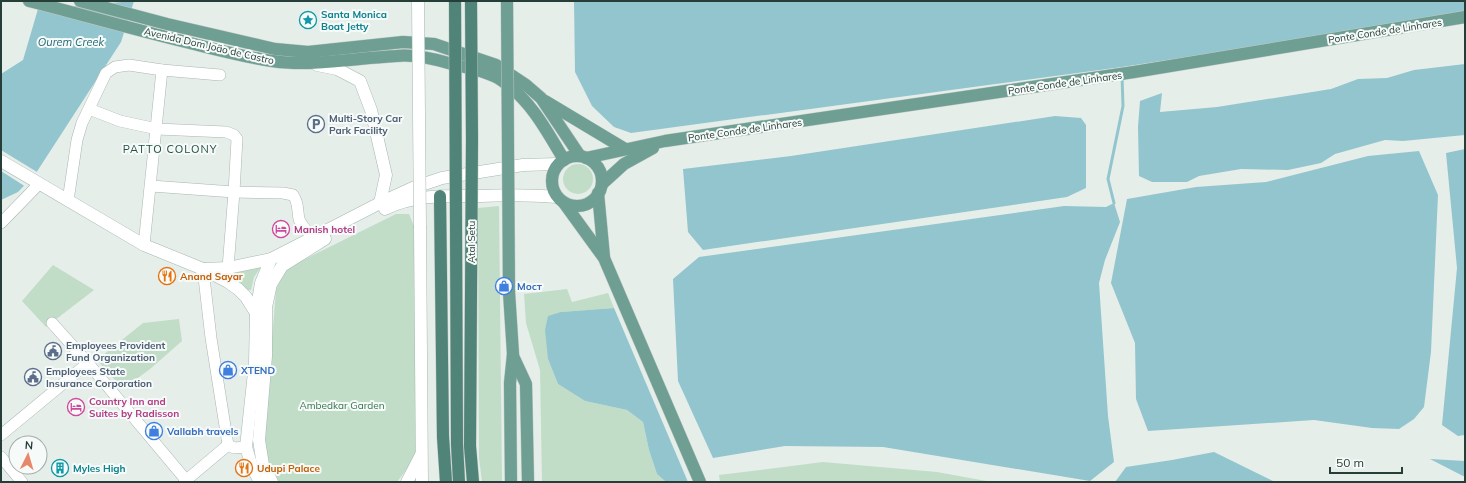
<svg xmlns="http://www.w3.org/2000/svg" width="1466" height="483" font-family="Mulish,sans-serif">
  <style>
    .green { fill: #c1ddc8 }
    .water { fill: #93c5ce }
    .pier { fill: #e6eeea }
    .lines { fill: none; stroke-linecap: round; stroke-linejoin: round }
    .stream { stroke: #93c5ce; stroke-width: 3 }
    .minor-casing { stroke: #a9b6b1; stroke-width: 12 }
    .secondary-casing { stroke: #a5b8b2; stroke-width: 13 }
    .primary-casing { stroke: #c2c9c7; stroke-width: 13 }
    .trunk-casing { stroke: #c2c9c7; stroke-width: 13 }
    .minor { stroke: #fff; stroke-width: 11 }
    .secondary { stroke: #fff; stroke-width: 12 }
    .primary { stroke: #6e9f92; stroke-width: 12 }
    .trunk { stroke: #518478; stroke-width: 12 }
    .secondary-bridge-casing { stroke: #a5b8b2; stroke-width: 13; stroke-linecap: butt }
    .primary-bridge-casing { stroke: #c2c9c7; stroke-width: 13; stroke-linecap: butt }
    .trunk-bridge-casing { stroke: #c2c9c7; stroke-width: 13; stroke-linecap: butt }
    .secondary-bridge { stroke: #fff; stroke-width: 12 }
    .primary-bridge { stroke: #6e9f92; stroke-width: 12 }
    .trunk-bridge { stroke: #518478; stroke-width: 12 }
    .labels { text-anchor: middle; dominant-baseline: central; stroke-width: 4; stroke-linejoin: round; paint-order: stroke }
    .culture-label { font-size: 10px; font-weight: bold; fill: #0d838f; stroke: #f6faf8; text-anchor: start }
    .street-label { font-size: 10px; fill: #263e38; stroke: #f6faf8 }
    .service-label { font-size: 10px; font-weight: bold; fill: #4e5e75; stroke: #f6faf8; text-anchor: start }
    .hotel-label { font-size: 10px; font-weight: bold; fill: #b23c85; stroke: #f6faf8; text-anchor: start }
    .food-label { font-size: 10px; font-weight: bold; fill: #c56008; stroke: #f6faf8; text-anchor: start }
    .shop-label { font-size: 10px; font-weight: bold; fill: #366cbe; stroke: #f6faf8; text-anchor: start }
    .park-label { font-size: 10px; fill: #33724b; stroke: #f6faf8 }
    .water-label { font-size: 11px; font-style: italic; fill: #246976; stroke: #f6faf8 }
    .neighbourhood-label { font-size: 11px; letter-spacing: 1px; fill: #234f44; stroke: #f6faf8 }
  </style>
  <rect width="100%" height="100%" fill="#e6eeea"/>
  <!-- green -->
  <g class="green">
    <circle cx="578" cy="179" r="15"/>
    <polygon points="499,206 502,482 482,482 479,458 478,208"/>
    <path d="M396 214H409L414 226 418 454 397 482H278C268 470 266 455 264 440L276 290 282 276 287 268Z"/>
    <polygon points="264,263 254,277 251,290 248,290 227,277 227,274"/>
    <polygon points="53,265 94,290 46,327 22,301"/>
    <polygon points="567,289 572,302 608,293 614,308 561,312 548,359 558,384 585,401 627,410 643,422 649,450 657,474 666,482 542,482 540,370 526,323 524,294"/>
    <polygon points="179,319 182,341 150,369 123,389 97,360 143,323"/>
    <polygon points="823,462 937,472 992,482 720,482 719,475"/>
  </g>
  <!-- water -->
  <g class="water">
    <polygon points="134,1 121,42 36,173 18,192 1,200 1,74 23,60 38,9"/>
    <polygon points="574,1 1465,1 1465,15 1122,67 631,133 614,127 592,106 575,72"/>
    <polygon points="1465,64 1465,135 1403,141 1385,140 1335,154 1321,163 1288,170 1241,169 1199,176 1187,182 1152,182 1139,176 1138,127 1140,101 1162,93 1160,112 1217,107 1331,89 1358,79 1387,78 1414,70"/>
    <polygon points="1055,116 1081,118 1086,125 1086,188 1067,197 703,250 688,232 683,169 791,156"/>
    <polygon points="1465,149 1465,435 1458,436 1442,425 1457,268 1446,153"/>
    <polygon points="1419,151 1438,195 1431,352 1424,407 1414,419 1399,429 1372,428 1314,420 1148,431 1136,399 1135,343 1111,283 1127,199 1196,187 1266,182 1368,156"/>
    <polygon points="1114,203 1120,222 1105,260 1099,283 1108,416 1114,462 1090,481 883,447 785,446 713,458 678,381 673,279 699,257 1064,206 1106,207"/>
    <polygon points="614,308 688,482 666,482 657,474 649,450 643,422 627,410 585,401 558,384 548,359 545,330 548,316 561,312"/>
    <polygon points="1214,452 1275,482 1115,482 1126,467 1172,460"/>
    <polygon points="1430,459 1465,461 1465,476 1463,476"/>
  </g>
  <!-- pier -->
  <polygon class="pier" points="1,150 37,172 26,187 1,171"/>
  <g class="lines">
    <!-- stream -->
    <polyline class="stream" points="1114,203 1108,179 1123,106 1122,76"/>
    <!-- minor casing -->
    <g class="minor-casing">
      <g id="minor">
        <polyline points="89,109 120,121 157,129 226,132 234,135 237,139 234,192 228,268"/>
        <path d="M151 186 234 192 283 193 293 195C299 203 297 210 299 219 302 227 308 232 313 237"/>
        <polyline points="68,201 77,140 82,123 106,73 115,67 129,65 162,70 220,75"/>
        <polyline points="1,223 39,184"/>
        <polyline points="144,245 162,70"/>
        <polyline points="203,269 211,338 228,445"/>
        <polyline points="52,323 88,363 186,480"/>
        <polyline points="1,435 88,363"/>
        <polyline points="228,445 234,448 246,447"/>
        <polyline points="1,457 22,482"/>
        <polyline points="184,482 228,445"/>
      </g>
    </g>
    <!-- secondary casing -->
    <g class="secondary-casing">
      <g id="secondary">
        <polyline points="317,65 337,69 360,81 371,110 386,175 380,203"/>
        <polyline points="1,161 144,245 203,269 228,282 238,289 246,297 256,313"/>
        <path d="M385 209C415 194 448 196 481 196 506 195 532 195 557 197"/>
        <polyline points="420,228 422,482"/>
        <polyline points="204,269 228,268 271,259"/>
        <polyline points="260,482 252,467 246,447 255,363 256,313 261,283 271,259 380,203 415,187 442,178 523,165 558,164"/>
        <polyline points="272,482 263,465 259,440 266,356 266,307 271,284 282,266 325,239"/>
        <polyline points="407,482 421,455"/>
      </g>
    </g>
    <!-- primary casing -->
    <g class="primary-casing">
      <g id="primary">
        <path d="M29 1C83 15 136 30 190 43 217 50 245 57 272 61 313 67 355 58 396 56 414 54 435 59 452 64 467 68 488 71 501 80 530 99 547 131 564 160"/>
        <polyline points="80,1 167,24 275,49 308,52 403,42 434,44 496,65 526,85 541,98 580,156"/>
        <polyline points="545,101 625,149"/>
        <circle cx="577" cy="181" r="25"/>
        <polyline points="586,158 665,141 1134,72 1465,17"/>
        <polyline points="602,184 624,164 653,148"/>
        <polyline points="598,193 604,257"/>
        <polyline points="564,203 604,258 700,482"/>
        <polyline points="509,292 513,354 510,383 511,482"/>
        <polyline points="513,356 526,384 528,482"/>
      </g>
    </g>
    <!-- trunk casing -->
    <g class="trunk-casing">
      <polyline id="trunk" points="440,196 443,437 446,482"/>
    </g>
    <!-- minor -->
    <use href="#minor" class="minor"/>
    <!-- secondary -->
    <use href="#secondary" class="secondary"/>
    <!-- primary -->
    <use href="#primary" class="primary"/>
    <!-- trunk -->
    <use href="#trunk" class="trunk"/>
    <!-- secondary-bridge casing -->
    <g class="secondary-bridge-casing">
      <polyline id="secondary-bridge" points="418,1 420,228"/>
    </g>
    <!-- primary-bridge casing -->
    <g class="primary-bridge-casing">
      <polyline id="primary-bridge" points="507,1 509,292"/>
    </g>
    <!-- trunk-bridge casing -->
    <g class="trunk-bridge-casing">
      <g id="trunk-bridge">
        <polyline points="455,1 457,444 459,482"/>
        <polyline points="471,1 472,139 470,446 473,482"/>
      </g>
    </g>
    <!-- secondary-bridge -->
    <use href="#secondary-bridge" class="secondary-bridge"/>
    <!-- primary-bridge -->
    <use href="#primary-bridge" class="primary-bridge"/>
    <!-- trunk-bridge -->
    <use href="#trunk-bridge" class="trunk-bridge"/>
  </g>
  <!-- icons -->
  <defs>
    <g id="sight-ring" transform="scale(0.9)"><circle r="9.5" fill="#f6faf8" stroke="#0f9aa8" stroke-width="1.5"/><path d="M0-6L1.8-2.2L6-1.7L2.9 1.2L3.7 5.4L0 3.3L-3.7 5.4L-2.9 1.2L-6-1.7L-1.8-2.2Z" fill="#0f9aa8"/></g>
    <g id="parking-ring" transform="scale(0.9)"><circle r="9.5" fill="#f6faf8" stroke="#5c6f8a" stroke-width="1.5"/><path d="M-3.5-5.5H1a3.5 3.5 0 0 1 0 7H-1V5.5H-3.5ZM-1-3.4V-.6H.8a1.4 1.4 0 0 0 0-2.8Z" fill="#5c6f8a"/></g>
    <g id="hotel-ring" transform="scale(0.9)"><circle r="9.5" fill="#f6faf8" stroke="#d1479c" stroke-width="1.5"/><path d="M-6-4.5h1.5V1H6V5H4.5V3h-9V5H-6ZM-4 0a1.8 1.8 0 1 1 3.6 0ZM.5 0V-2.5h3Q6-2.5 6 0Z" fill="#d1479c"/></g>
    <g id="restaurant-ring" transform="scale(0.9)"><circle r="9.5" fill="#f6faf8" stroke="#e8710a" stroke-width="1.5"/><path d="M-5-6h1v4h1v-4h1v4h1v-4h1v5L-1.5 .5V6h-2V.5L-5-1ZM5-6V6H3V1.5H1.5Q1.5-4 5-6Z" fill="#e8710a"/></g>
    <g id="shop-ring" transform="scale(0.9)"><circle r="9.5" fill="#f6faf8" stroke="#3f7fe0" stroke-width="1.5"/><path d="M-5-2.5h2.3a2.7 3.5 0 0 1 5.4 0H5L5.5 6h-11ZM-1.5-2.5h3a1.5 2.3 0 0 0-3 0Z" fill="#3f7fe0"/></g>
    <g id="civic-ring" transform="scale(0.9)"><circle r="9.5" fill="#f6faf8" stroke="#5c6f8a" stroke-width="1.5"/><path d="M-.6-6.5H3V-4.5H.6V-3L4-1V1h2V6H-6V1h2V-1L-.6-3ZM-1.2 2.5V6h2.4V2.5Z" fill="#5c6f8a"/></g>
    <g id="building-ring" transform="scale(0.9)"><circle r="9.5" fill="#f6faf8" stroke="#0f9aa8" stroke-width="1.5"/><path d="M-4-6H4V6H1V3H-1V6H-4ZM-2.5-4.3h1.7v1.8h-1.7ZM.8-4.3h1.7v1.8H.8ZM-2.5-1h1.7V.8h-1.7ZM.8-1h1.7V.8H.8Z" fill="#0f9aa8"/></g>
  </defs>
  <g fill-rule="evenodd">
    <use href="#sight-ring" x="308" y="20"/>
    <use href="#parking-ring" x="316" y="124"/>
    <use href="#hotel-ring" x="281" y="229"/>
    <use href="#restaurant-ring" x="167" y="276"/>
    <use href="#shop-ring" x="504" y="286"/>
    <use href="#civic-ring" x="53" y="351"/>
    <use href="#shop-ring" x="228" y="370"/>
    <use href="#civic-ring" x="33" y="377"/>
    <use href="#hotel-ring" x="76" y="407"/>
    <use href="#shop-ring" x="154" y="431"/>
    <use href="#building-ring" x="60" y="468"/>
    <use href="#restaurant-ring" x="244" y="468"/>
  </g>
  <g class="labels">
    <!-- culture labels -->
    <g class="culture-label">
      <text x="321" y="14">Santa Monica<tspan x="321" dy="12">Boat Jetty</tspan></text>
      <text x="73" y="468">Myles High</text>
    </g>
    <!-- street labels -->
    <g class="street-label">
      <text transform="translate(1385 31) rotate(-9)">Ponte Conde de Linhares</text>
      <text transform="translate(209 46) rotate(13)">Avenida Dom João de Castro</text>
      <text transform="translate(1065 83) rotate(-8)">Ponte Conde de Linhares</text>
      <text transform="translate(745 130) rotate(-8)">Ponte Conde de Linhares</text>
      <text transform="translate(471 242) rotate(-90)">Atal Setu</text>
    </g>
    <!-- service labels -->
    <g class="service-label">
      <text x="329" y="118">Multi-Story Car<tspan x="329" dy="12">Park Facility</tspan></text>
      <text x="66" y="345">Employees Provident<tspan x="66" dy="12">Fund Organization</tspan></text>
      <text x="46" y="371">Employees State<tspan x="46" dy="12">Insurance Corporation</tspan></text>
    </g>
    <!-- hotel labels -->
    <g class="hotel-label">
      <text x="294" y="229">Manish hotel</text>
      <text x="89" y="401">Country Inn and<tspan x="89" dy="12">Suites by Radisson</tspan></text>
    </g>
    <!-- food labels -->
    <g class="food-label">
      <text x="180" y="276">Anand Sayar</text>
      <text x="257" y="468">Udupi Palace</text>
    </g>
    <!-- shop labels -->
    <g class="shop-label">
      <text x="517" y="286">Мост</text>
      <text x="241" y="370">XTEND</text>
      <text x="167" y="431">Vallabh travels</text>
    </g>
    <!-- park labels -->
    <g class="park-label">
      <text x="342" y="405">Ambedkar Garden</text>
    </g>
    <!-- water labels -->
    <g class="water-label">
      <text x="71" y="42">Ourem Creek</text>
    </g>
    <!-- neighbourhood labels -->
    <g class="neighbourhood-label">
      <text x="170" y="149">PATTO COLONY</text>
    </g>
  </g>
  <!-- border -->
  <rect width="1466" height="483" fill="none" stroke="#263e38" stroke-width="4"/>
  <!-- north arrow -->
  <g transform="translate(28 455) rotate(5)"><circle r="19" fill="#f6faf8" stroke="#a3afab"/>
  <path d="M0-3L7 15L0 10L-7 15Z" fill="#e7886a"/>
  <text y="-6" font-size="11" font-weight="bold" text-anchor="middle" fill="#263e38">N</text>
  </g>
  <!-- scale -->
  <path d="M1330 467v6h72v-6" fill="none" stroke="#263e38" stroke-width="2"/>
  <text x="1336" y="467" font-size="12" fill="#263e38" stroke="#f6faf8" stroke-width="3" paint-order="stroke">50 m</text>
</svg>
